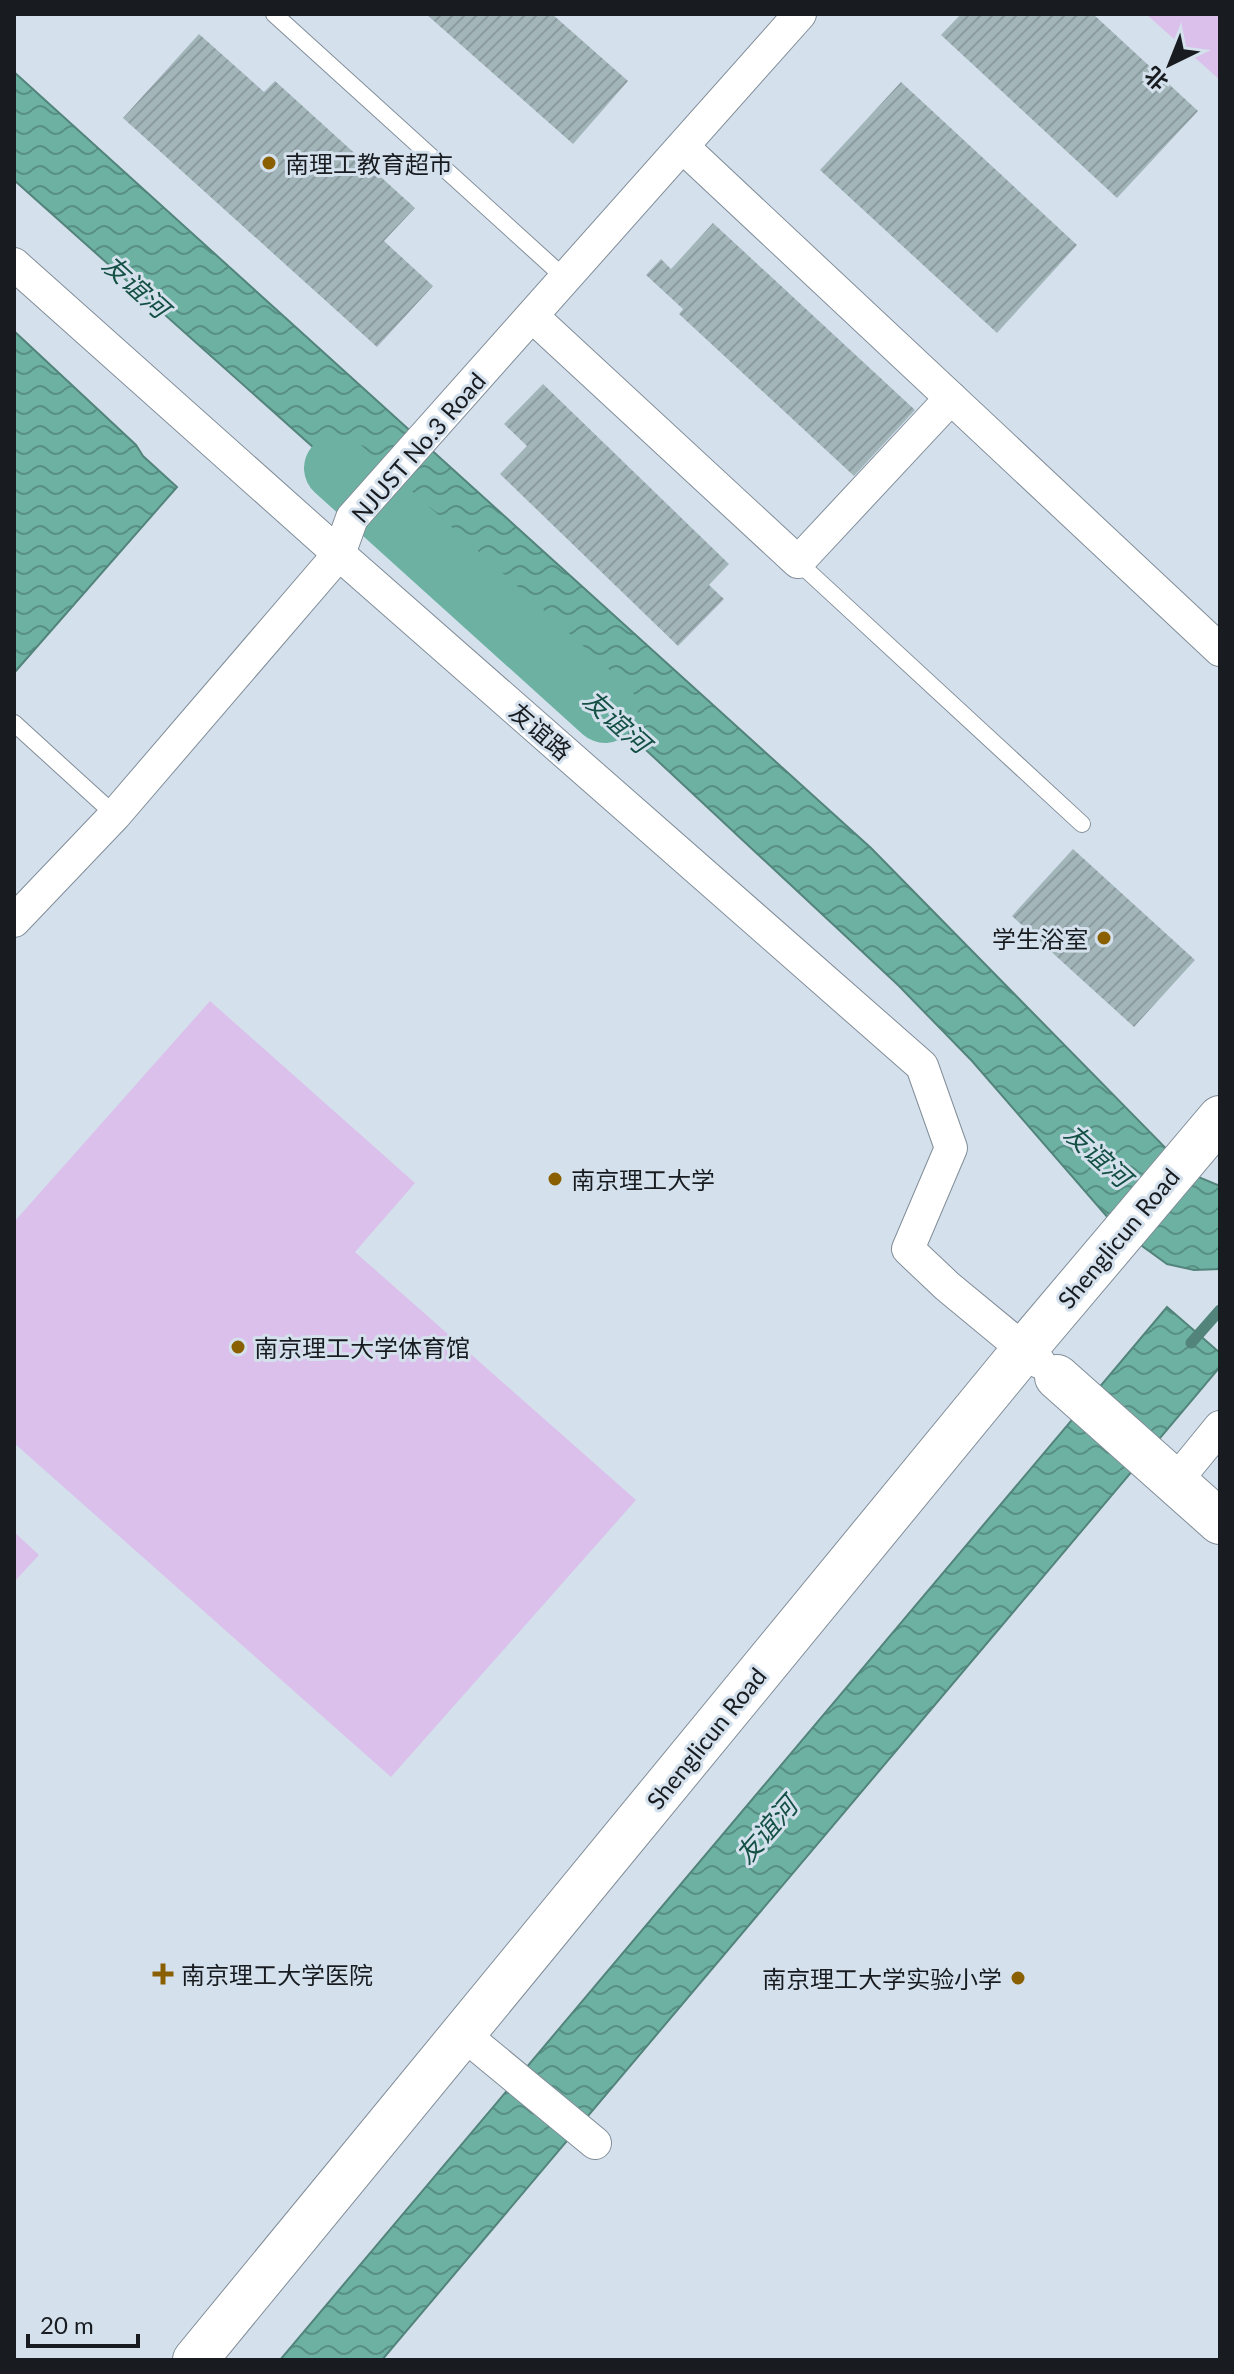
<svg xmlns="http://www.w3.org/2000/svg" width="1234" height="2374" font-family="Lato,'Noto Sans SC',sans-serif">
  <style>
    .pitch { fill: #dac0ea }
    .water { fill: url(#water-waves); stroke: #53847b; stroke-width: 2 }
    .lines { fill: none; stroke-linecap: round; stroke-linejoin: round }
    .stream { stroke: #53847b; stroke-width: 11 }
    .river { stroke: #6cb1a2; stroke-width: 66 }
    .building { fill: url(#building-hatch) }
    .lane-casing { stroke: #818d98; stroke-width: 18 }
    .street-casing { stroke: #818d98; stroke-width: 34 }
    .secondary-casing { stroke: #818d98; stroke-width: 46 }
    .lane { stroke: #fff; stroke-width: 16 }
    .street { stroke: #fff; stroke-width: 32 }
    .secondary { stroke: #fff; stroke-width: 44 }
    .poi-dot { fill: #8a5f00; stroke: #d4e1ed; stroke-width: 3 }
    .labels { text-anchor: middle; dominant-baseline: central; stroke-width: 6; stroke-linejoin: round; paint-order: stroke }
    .poi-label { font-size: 24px; fill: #181c20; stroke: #d4e1ed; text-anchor: start }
    .street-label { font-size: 24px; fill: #181c20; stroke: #d4e1ed }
    .water-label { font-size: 26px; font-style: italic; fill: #155045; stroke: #d4e1ed }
  </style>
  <defs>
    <pattern id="water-waves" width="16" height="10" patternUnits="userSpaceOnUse" patternTransform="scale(2)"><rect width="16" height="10" fill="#6cb1a2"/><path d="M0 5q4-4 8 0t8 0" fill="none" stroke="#588f84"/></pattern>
    <pattern id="building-hatch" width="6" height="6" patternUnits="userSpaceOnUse" patternTransform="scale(2)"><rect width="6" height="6" fill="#a2b5b9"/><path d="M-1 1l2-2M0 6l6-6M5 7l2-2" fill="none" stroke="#8b9b9f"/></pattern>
  </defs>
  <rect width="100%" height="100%" fill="#d4e1ed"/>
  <!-- pitch -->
  <g class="pitch">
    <polygon points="1146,14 1220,14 1220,80"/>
    <polygon points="210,1001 415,1183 355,1252 636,1500 391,1777 14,1443 14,1222"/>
    <polygon points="14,1532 39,1555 14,1582"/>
  </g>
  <!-- water -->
  <g class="water">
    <polygon points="14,72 871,848 1191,1174 1220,1186 1220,1269 1194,1270 1167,1264 1116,1227 972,1061 898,985 512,625 14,180"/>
    <polygon points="14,331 136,445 143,456 177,487 14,673"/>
    <polygon points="1167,1307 1220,1353 1220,1367 382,2360 280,2360"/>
  </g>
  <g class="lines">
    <!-- stream -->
    <polyline class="stream" points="1191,1343 1220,1310"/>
    <!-- river -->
    <polyline class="river" points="337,468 605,710"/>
  </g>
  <!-- building -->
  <g class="building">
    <polygon points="426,14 552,14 628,81 573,144"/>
    <polygon points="961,14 1093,14 1198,111 1117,198 941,35"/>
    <polygon points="199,34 264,92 275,81 415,208 384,241 433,286 377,347 123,118"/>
    <polygon points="901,82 1077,245 997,333 820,170"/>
    <polygon points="713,223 915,410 854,476 679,314 683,309 646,275 661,259 671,269"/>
    <polygon points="543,384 729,564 709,585 724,599 678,646 500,474 527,446 504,424"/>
    <polygon points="1073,849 1195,960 1134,1027 1012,916"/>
  </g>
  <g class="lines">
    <!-- lane casing -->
    <g class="lane-casing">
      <g id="lane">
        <polyline points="274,14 566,279"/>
        <polyline points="798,562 1082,824"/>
        <polyline points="14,723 115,815"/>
      </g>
    </g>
    <!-- street casing -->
    <g class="street-casing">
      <g id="street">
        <polyline points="683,147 1220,650"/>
        <polyline points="14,264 339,554 922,1066 951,1148 908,1249 947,1286 1039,1362"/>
        <polyline points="532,316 798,562 951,398"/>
        <polyline points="14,921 115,815 339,554 352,518 800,14"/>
        <polyline points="1175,1482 1220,1427"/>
        <polyline points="463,2034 595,2143"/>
      </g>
    </g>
    <!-- secondary casing -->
    <g class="secondary-casing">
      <g id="secondary">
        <polyline points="1057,1377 1220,1522"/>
        <polyline points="195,2360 1024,1350 1220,1118"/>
      </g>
    </g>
    <!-- lane -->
    <use href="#lane" class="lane"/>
    <!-- street -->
    <use href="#street" class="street"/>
    <!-- secondary -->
    <use href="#secondary" class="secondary"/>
  </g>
  <!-- markers -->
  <g class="poi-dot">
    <circle cx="269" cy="163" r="8"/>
    <circle cx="1104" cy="938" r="8"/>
    <circle cx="555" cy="1179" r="8"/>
    <circle cx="238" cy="1347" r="8"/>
    <path d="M159 1962h8v8h8v8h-8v8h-8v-8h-8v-8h8z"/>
    <circle cx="1018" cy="1978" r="8"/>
  </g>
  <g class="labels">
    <!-- poi labels -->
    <g class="poi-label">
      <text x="285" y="163">南理工教育超市</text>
      <text x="1088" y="938" text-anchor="end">学生浴室</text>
      <text x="571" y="1179">南京理工大学</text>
      <text x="254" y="1347">南京理工大学体育馆</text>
      <text x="181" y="1974">南京理工大学医院</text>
      <text x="1002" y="1978" text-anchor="end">南京理工大学实验小学</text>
    </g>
    <!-- street labels -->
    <g class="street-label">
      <text transform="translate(418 447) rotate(-49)">NJUST No.3 Road</text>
      <text transform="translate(541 731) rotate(41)">友谊路</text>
      <text transform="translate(1118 1238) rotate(-50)">Shenglicun Road</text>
      <text transform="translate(706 1738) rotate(-51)">Shenglicun Road</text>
    </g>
    <!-- water labels -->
    <g class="water-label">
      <text transform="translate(136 286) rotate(42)">友谊河</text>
      <text transform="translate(617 721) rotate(42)">友谊河</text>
      <text transform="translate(1098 1155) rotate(42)">友谊河</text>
      <text transform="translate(766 1830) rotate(-49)">友谊河</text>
    </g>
  </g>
  <!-- border -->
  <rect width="1234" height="2374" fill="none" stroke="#181c20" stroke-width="32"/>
  <!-- north arrow -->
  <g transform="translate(1170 64) rotate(223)" stroke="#d4e1ed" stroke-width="6" paint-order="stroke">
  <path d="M0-6L14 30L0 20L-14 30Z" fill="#181c20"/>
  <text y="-12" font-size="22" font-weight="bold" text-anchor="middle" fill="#181c20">北</text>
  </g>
  <!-- scale -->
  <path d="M28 2334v12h110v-12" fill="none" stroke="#181c20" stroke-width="4"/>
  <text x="40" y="2334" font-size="24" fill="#181c20" stroke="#d4e1ed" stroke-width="6" paint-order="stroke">20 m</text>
</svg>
